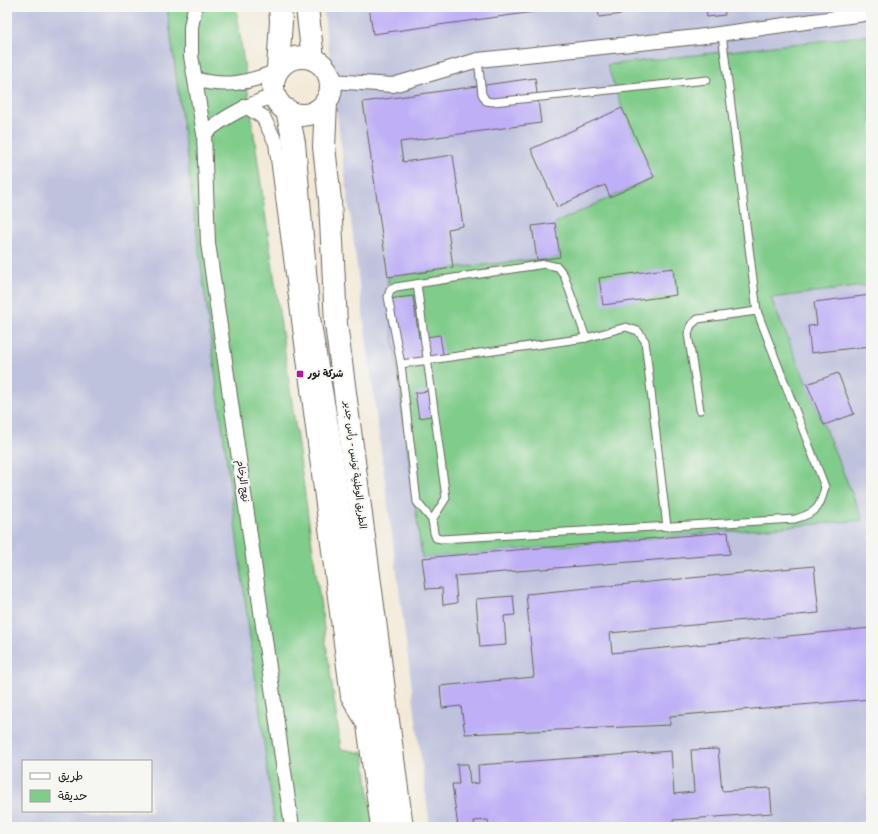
<svg xmlns="http://www.w3.org/2000/svg" width="878" height="834" font-family="'Balsamiq Sans','Playpen Sans Arabic',sans-serif">
  <style>
    .industrial { fill: #bfc2dd; fill-rule: evenodd }
    .green { fill: #80cc8a; stroke: #4e7453 }
    .building { fill: #beaff6 }
    .lines { fill: none; stroke-linecap: round; stroke-linejoin: round }
    .service-casing { stroke: #67645d; stroke-width: 9 }
    .minor-casing { stroke: #67645d; stroke-width: 16 }
    .primary-casing { stroke: #67645d; stroke-width: 24 }
    .service { stroke: #fff; stroke-width: 7 }
    .minor { stroke: #fff; stroke-width: 14 }
    .primary { stroke: #fff; stroke-width: 22 }
    .poi-dot { fill: #b5179e; stroke: #f6f6f2; stroke-width: 1.5 }
    .labels { text-anchor: middle; dominant-baseline: central; stroke-width: 4; stroke-linejoin: round; paint-order: stroke }
    .poi-label { font-size: 10px; font-weight: bold; fill: #1c1c1c; stroke: #f6f6f2; text-anchor: start }
    .street-label { font-size: 10px; fill: #1c1c1c; stroke: #f6f6f2 }
  </style>
  <rect width="100%" height="100%" fill="#f6f6f2"/>
  <filter id="ink" filterUnits="userSpaceOnUse"><feTurbulence type="fractalNoise" baseFrequency=".025" numOctaves="2"/><feDisplacementMap in="SourceGraphic" scale="8" xChannelSelector="R" yChannelSelector="G"/><feConvolveMatrix kernelMatrix="1 2 1 2 8 2 1 2 1" color-interpolation-filters="sRGB"/></filter>
  <filter id="wash" filterUnits="userSpaceOnUse"><feTurbulence type="fractalNoise" baseFrequency=".012" numOctaves="4" result="noise"/><feDisplacementMap in="SourceGraphic" scale="16" xChannelSelector="R" yChannelSelector="G"/><feGaussianBlur stdDeviation="0.9" result="paint"/><feColorMatrix in="noise" values="0 0 0 0 0 0 0 0 0 0 0 0 0 0 0 0 0 1.4 0 .05"/><feComposite in="paint" operator="in"/></filter>
  <g filter="url(#wash)">
    <rect width="100%" height="100%" fill="#f3e9d6"/>
    <!-- industrial -->
    <g class="industrial">
      <path d="M7 7H167L275 827H7ZM23 761H151V811H23Z"/>
      <polygon points="323,7 871,7 871,827 430,827"/>
    </g>
    <!-- green -->
    <g class="green">
      <polygon points="167,7 236,7 341,749 364,753 373,827 275,827"/>
      <polygon points="871,35 871,285 771,298 863,520 422,558 388,299 388,277 453,268 559,257 555,223 653,178 622,108 607,65"/>
    </g>
    <g id="blocks">
      <!-- building -->
      <g class="building">
        <polygon points="369,7 563,7 563,8 373,34"/>
        <polygon points="598,7 622,7 623,14 599,17"/>
        <polygon points="706,7 724,7 725,15 707,17"/>
        <polygon points="535,78 541,123 400,142 403,162 453,155 463,226 448,229 453,268 388,277 363,102"/>
        <polygon points="622,108 654,177 610,197 605,185 557,207 531,149"/>
        <polygon points="555,223 560,257 537,260 532,226"/>
        <polygon points="673,268 676,295 603,305 599,278"/>
        <polygon points="871,295 871,346 811,353 808,326 817,325 814,302"/>
        <polygon points="413,296 419,338 440,335 444,361 398,367 388,299"/>
        <polygon points="838,373 854,414 824,425 807,384"/>
        <polygon points="434,390 438,415 419,418 415,393"/>
        <polygon points="728,532 730,554 455,576 457,603 443,605 442,588 426,589 422,558"/>
        <polygon points="814,566 819,613 610,633 612,653 871,628 871,699 670,716 670,725 465,734 461,706 442,708 440,686 534,677 526,594"/>
        <polygon points="513,596 515,615 504,616 506,645 480,647 476,599"/>
        <polygon points="718,749 722,791 770,788 772,813 673,820 674,827 489,827 488,820 474,821 475,827 458,827 452,784 459,784 457,764 468,764 470,784 479,783 478,765 671,751 674,794 694,792 691,750"/>
      </g>
    </g>
  </g>
  <g filter="url(#ink)">
    <use href="#blocks" fill-opacity="0" stroke="#67645d" stroke-width="1"/>
    <g class="lines">
      <!-- service casing -->
      <g class="service-casing">
        <g id="service">
          <polyline points="478,60 482,94 486,101 493,102 707,80"/>
          <polyline points="417,284 446,498 432,520"/>
          <path d="M586 338 564 275 558 267 545 264 396 287 390 290 388 297 401 364 417 502 432 520 434 533 436 538 441 539 795 519C816 513 820 509 825 487L757 311"/>
          <polyline points="401,364 586,338 626,327 638,331 645,341 667,527"/>
          <polyline points="700,410 688,334 691,325 698,319 757,311 722,34"/>
        </g>
      </g>
      <!-- minor casing -->
      <g class="minor-casing">
        <g id="minor">
          <polyline points="195,7 191,27 191,56 204,134 208,243 292,827"/>
          <path d="M195 79C226 88 248 83 277 71"/>
          <polyline points="331,81 393,85 478,60 697,37 871,13"/>
          <polyline points="246,106 263,117 276,143 348,697 365,726"/>
          <path d="M204 134C226 115 249 105 275 95"/>
        </g>
      </g>
      <!-- primary casing -->
      <g class="primary-casing">
        <g id="primary">
          <polyline points="307,7 313,59"/>
          <circle cx="302" cy="86" r="29"/>
          <polyline points="278,69 281,21 280,7"/>
          <polyline points="326,102 324,147 330,200 336,324 402,827"/>
          <polyline points="287,110 294,143 309,318 328,432 382,827"/>
        </g>
      </g>
      <!-- service -->
      <use href="#service" class="service"/>
      <!-- minor -->
      <use href="#minor" class="minor"/>
      <!-- primary -->
      <use href="#primary" class="primary"/>
    </g>
  </g>
  <!-- markers -->
  <rect class="poi-dot" x="296" y="370" width="8" height="8" rx="2"/>
  <g class="labels">
    <!-- poi labels -->
    <g class="poi-label">
      <text x="308" y="374">شركة نور</text>
    </g>
    <!-- street labels -->
    <g class="street-label">
      <text transform="translate(355 465) rotate(83)">الطريق الوطنية تونس - رأس جدير</text>
      <text transform="translate(243 481) rotate(82)">نهج الرخام</text>
    </g>
  </g>
  <!-- margin -->
  <rect width="878" height="834" fill="none" stroke="#f6f6f2" stroke-width="24"/>
  <!-- legend -->
  <rect x="22" y="760" width="130" height="52" fill="#f6f6f2" stroke="#9f9f9c"/>
  <rect x="30" y="773" width="20" height="6" fill="#ffffff" stroke="#9f9f9c"/>
  <text x="58" y="780" font-size="12" fill="#1c1c1c">طريق</text>
  <rect x="30" y="790" width="20" height="12" fill="#80cc8a" stroke="#9f9f9c"/>
  <text x="58" y="800" font-size="12" fill="#1c1c1c">حديقة</text>
</svg>
